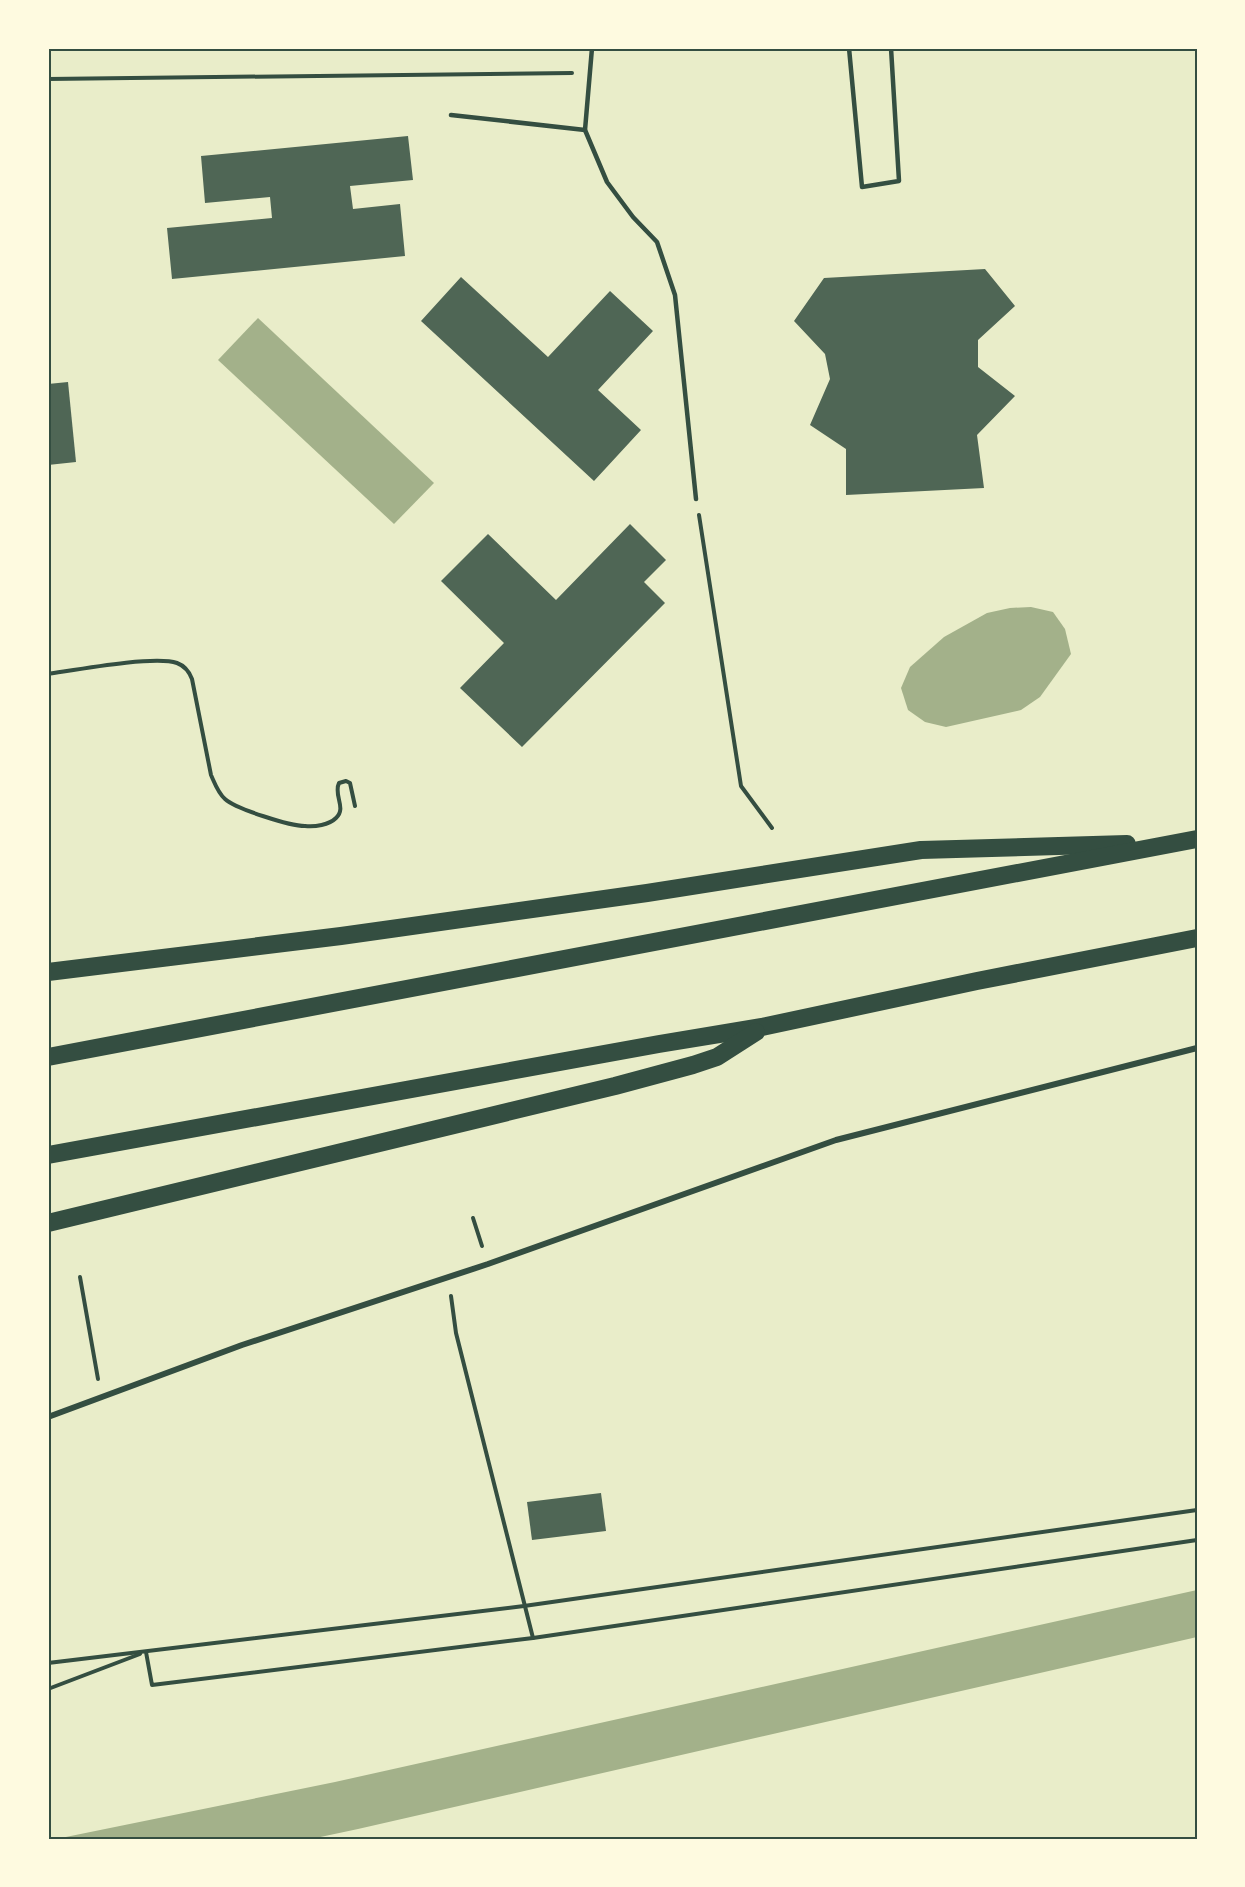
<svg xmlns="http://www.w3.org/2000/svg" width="1245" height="1887" font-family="'Zilla Slab',serif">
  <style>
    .water { fill: #a3b18a }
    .building { fill: #4f6655 }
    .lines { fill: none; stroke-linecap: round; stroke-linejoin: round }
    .path { stroke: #344e41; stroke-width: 4 }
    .service { stroke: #344e41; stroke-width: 4.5 }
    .minor { stroke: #344e41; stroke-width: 6 }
    .motorway { stroke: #344e41; stroke-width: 18 }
    .neatline { fill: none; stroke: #344e41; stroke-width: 2 }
  </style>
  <rect width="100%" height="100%" fill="#e9edc9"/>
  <!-- water -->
  <g class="water">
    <polygon points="258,318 434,483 394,524 218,360"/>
    <polygon points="1031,607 1053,612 1065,629 1071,654 1040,697 1021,710 946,727 925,722 908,710 901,688 910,667 944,637 987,613 1010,608"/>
    <polygon points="1197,1590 1197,1637 358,1829 311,1839 56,1839 335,1782"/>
  </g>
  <!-- building -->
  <g class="building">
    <polygon points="408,136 413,180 350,186 353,209 400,204 405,256 172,279 167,228 272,218 270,197 205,203 201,156"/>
    <polygon points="985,269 1015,306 978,340 978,367 1015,396 977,435 984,488 846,495 846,449 810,425 830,379 825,354 794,321 824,278"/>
    <polygon points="461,277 548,357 610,291 653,331 598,390 641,430 594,481 421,321"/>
    <polygon points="68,382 76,462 48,465 48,384"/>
    <polygon points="630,524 666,560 644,582 665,603 522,747 460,688 504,643 441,581 488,534 556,600"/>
    <polygon points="601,1493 606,1531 532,1540 527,1502"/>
  </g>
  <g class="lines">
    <!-- path -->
    <g class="path">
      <polyline points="48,79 572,73"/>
      <polyline points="699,515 741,786 772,828"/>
      <path d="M48 674C75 670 155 655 177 663 185 666 189 671 192 679L211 775C215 784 218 793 225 799 236 809 290 826 305 826 315 827 329 825 336 818 347 808 333 795 339 783L346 781 350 783 355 806"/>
      <polyline points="473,1218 482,1246"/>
      <polyline points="80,1277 98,1379"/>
      <polyline points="451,1296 456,1333 533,1638"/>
      <polyline points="146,1652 152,1685 533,1638 1197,1540"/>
      <polyline points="48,1663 524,1606 1197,1510"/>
      <polyline points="48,1689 140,1654"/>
    </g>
    <!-- service -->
    <g class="service">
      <polyline points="592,48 585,130 607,182 633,217 657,242 675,295 696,499"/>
      <polyline points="849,48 862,187 899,181 891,48"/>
      <polyline points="451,115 585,130"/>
    </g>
    <!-- minor -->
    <polyline class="minor" points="48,1417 242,1345 488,1264 836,1140 1197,1048"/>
    <!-- motorway -->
    <g class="motorway">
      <polyline points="48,972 341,936 647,893 921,850 1127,844"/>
      <polyline points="48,1057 1197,839"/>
      <polyline points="48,1155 659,1044 762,1027 977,981 1197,938"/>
      <polyline points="48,1223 615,1086 693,1065 717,1057 756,1032"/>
    </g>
  </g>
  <!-- border -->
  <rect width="1245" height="1887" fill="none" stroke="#fefae0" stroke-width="99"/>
  <rect x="50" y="50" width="1146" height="1788" class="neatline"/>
</svg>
